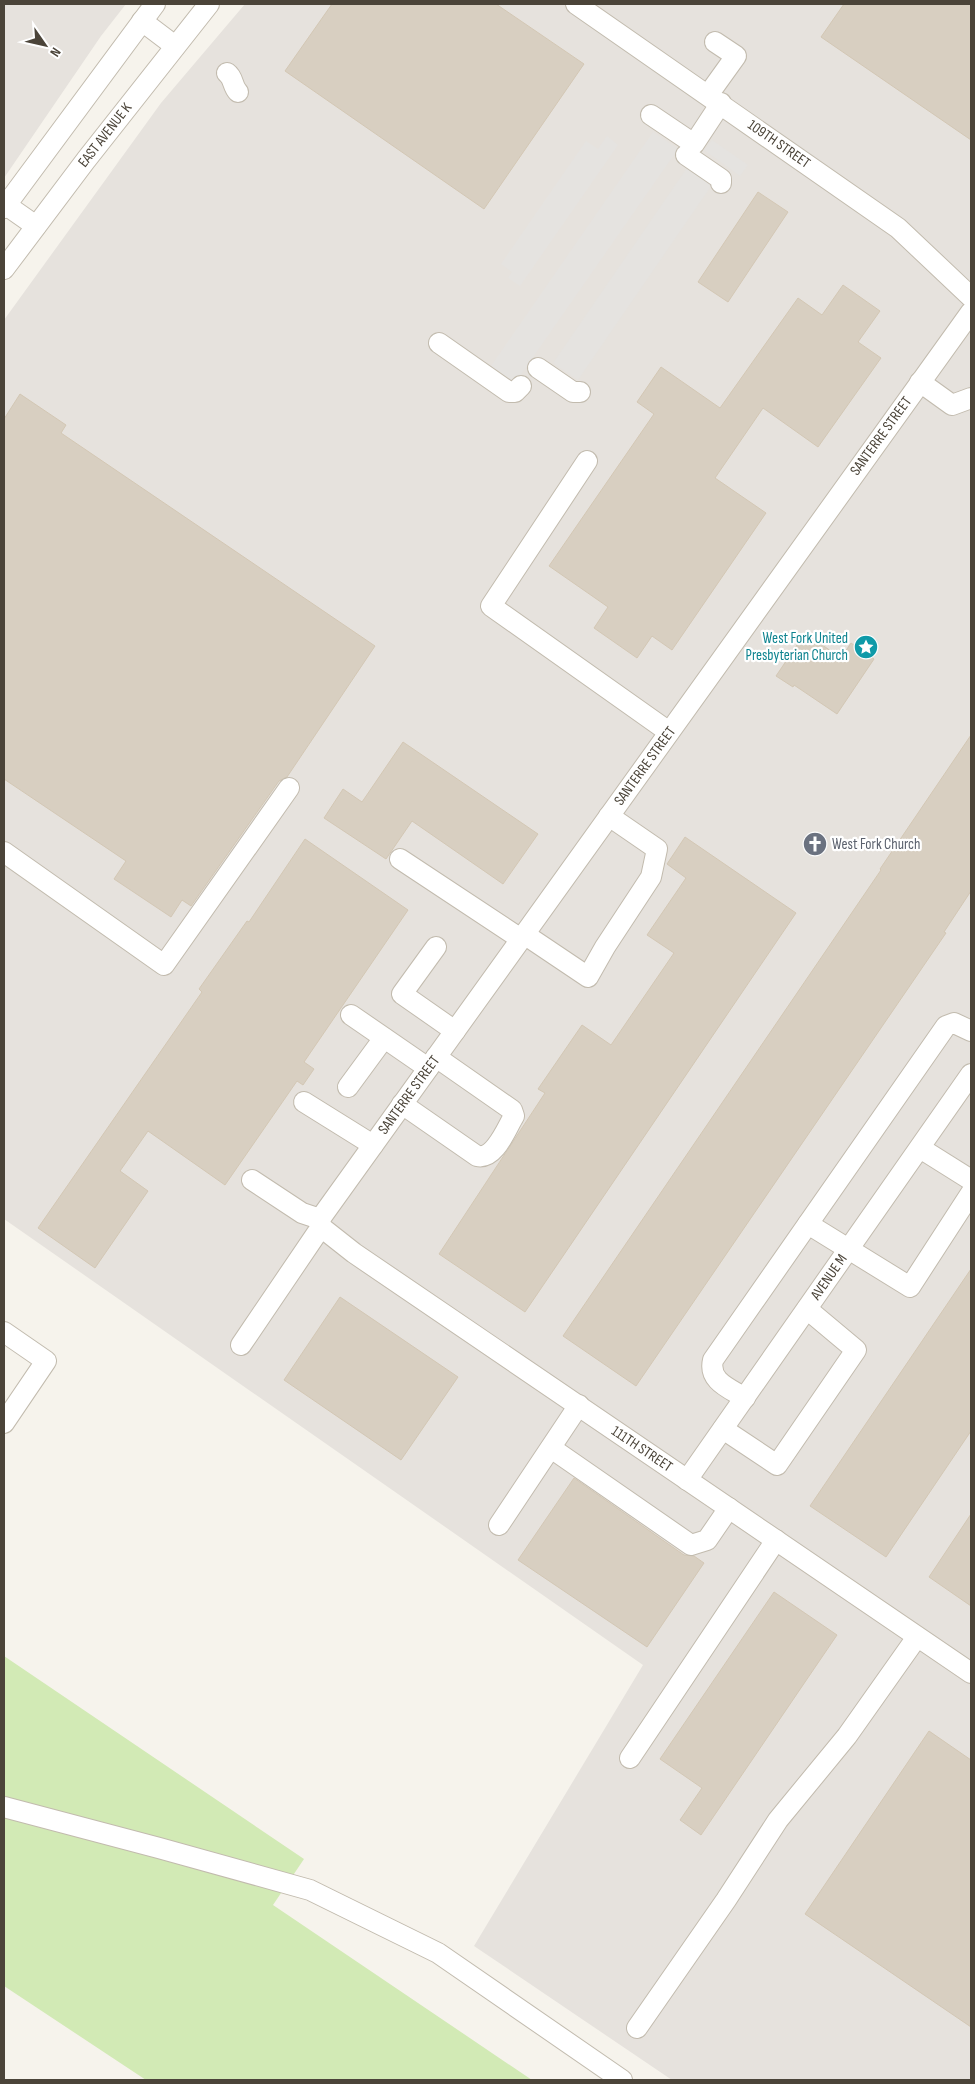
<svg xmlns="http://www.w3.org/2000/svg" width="975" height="2084" font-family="'Sofia Sans Condensed',sans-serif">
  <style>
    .industrial { fill: #e6e2dd }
    .green { fill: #d2eab5 }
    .parking { fill: #e5e3e0 }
    .building { fill: #d8cfc1; stroke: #d3c7b4 }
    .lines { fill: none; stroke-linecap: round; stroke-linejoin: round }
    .minor-casing { stroke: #c2bbae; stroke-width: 22 }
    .minor { stroke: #fff; stroke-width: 20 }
    .labels { text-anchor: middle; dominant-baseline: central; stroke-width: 4.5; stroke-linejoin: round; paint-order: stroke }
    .street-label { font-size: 15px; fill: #4b4439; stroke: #fff }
    .culture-label { font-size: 15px; fill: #0d838f; stroke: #fff; text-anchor: end }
    .worship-label { font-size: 15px; fill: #5b616d; stroke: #fff; text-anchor: start }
  </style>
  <rect width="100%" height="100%" fill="#f6f3ec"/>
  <!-- industrial -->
  <g class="industrial">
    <polygon points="4,4 126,4 101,36 4,178"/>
    <polygon points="245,4 971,4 971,2080 672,2080 474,1946 643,1665 4,1219 4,320 161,103"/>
  </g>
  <!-- green -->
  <polygon class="green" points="4,1656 304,1859 273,1905 532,2080 146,2080 4,1986"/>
  <!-- parking -->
  <g class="parking">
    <polygon points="653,132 678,149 515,383 491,366"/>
    <polygon points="607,136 618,145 520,286 508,278 512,272 501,264 586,141 598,149"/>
    <polygon points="712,140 748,165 740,176 704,150"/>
    <polygon points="689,165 714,182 578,380 553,363"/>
  </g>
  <!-- building -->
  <g class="building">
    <polygon points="332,4 496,4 584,64 484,209 285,71"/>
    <polygon points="844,4 971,4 971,140 821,37"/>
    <polygon points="758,192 788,212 728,302 698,282"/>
    <polygon points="843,285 880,311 858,342 881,358 818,447 763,408 715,478 766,513 672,650 652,636 637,658 594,628 608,607 549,566 654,414 637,402 661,367 720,408 798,298 822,315"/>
    <polygon points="20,394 66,425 61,433 375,646 287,777 279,781 191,906 182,900 171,917 114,879 126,861 4,779 4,419"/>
    <polygon points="805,633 841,658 851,643 874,659 837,714 794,685 793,687 776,676"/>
    <polygon points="971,735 971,891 944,932 946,933 636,1386 563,1336 881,870 880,869"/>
    <polygon points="403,742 538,834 503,884 412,821 386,859 324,818 343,789 362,802"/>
    <polygon points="685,837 796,913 525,1312 439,1254 545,1093 538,1089 582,1025 611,1045 674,953 647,935 686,878 667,864"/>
    <polygon points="305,839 408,910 304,1062 314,1069 303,1085 297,1081 225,1185 148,1131 120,1171 148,1191 95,1268 38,1228 202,992 199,989 247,921 249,922"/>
    <polygon points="971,1269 971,1431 886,1557 810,1506"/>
    <polygon points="340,1297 458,1377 401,1460 284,1380"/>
    <polygon points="574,1478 684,1555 694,1556 704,1563 647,1647 518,1560"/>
    <polygon points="971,1514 971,1606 929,1577"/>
    <polygon points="774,1592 837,1635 701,1835 680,1820 702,1788 660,1759"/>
    <polygon points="929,1731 971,1760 971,2027 805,1914"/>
  </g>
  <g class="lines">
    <!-- minor casing -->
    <g class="minor-casing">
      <g id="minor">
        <polyline points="576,4 898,228 971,297"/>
        <polyline points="142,21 175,46"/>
        <path d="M227 73C234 78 232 86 238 92"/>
        <polyline points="708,95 736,56 715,42"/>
        <polyline points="651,115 694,144 721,103"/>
        <polyline points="686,155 721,179 721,183"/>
        <polyline points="6,205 36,226"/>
        <polyline points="4,208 155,4"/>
        <polyline points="4,269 86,160 209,4"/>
        <polyline points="439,343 509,392 515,392 521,386"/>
        <polyline points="538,368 573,392 580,392"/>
        <polyline points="920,382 952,405 971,398"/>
        <polyline points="587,461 491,606 669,732"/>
        <polyline points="4,852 164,965 289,788"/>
        <polyline points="400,859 521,939"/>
        <polyline points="524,934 588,977 605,947 651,877 657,849 609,816"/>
        <polyline points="436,947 402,994 455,1031"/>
        <polyline points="351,1015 428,1068"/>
        <polyline points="348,1087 384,1038"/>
        <polyline points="304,1102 373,1145"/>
        <path d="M402 1104 477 1156C495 1160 506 1129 514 1116L512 1110 436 1057"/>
        <polyline points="920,1148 971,1180"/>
        <polyline points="252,1180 302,1213 320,1219"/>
        <polyline points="320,1219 971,312"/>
        <polyline points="320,1219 321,1227 354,1253 971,1673"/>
        <polyline points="808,1224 910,1287 971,1193"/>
        <polyline points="4,1332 46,1361 4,1423"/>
        <polyline points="241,1345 321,1227"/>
        <path d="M745 1398C729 1388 708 1381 713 1360L946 1026 954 1023 971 1031"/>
        <polyline points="723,1429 777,1465 856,1350 807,1309"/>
        <polyline points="551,1448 691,1545 707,1540 729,1508"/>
        <polyline points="687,1480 971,1074"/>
        <polyline points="499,1525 579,1405"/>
        <polyline points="630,1758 776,1540"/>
        <polyline points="4,1807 159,1848 310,1890 438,1953 622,2080"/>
        <polyline points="637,2028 726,1900 778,1820 847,1736 917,1637"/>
      </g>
    </g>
    <!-- minor -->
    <use href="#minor" class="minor"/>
  </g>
  <!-- icons -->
  <defs>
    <g id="sight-disc" transform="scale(1.25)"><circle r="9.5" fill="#0f9aa8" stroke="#fff"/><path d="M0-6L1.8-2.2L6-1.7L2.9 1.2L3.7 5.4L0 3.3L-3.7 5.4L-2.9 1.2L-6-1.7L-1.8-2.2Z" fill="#fff"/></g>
    <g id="church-disc" transform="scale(1.25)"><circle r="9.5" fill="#6b7280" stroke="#fff"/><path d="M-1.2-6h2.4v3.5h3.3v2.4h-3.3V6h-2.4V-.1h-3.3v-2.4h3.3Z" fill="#fff"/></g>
  </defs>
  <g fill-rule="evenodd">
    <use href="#sight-disc" x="866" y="647"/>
    <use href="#church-disc" x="815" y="844"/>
  </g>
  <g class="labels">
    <!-- street labels -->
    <g class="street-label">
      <text transform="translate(105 135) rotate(-52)">EAST AVENUE K</text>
      <text transform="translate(779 144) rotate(35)">109TH STREET</text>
      <text transform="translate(881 436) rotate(-54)">SANTERRE STREET</text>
      <text transform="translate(645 766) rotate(-54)">SANTERRE STREET</text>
      <text transform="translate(409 1095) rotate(-54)">SANTERRE STREET</text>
      <text transform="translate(829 1277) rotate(-55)">AVENUE M</text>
      <text transform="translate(642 1449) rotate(34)">111TH STREET</text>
    </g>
    <!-- culture labels -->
    <g class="culture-label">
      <text x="848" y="638">West Fork United<tspan x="848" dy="17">Presbyterian Church</tspan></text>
    </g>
    <!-- worship labels -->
    <g class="worship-label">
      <text x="832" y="844">West Fork Church</text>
    </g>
  </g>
  <!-- border -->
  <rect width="975" height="2084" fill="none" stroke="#4b4439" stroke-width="10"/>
  <!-- north arrow -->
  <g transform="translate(45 45) rotate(124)" stroke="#ffffff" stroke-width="4" paint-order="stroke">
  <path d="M0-4L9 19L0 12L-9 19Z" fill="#4b4439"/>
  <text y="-8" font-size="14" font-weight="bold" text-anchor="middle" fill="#4b4439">N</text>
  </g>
</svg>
